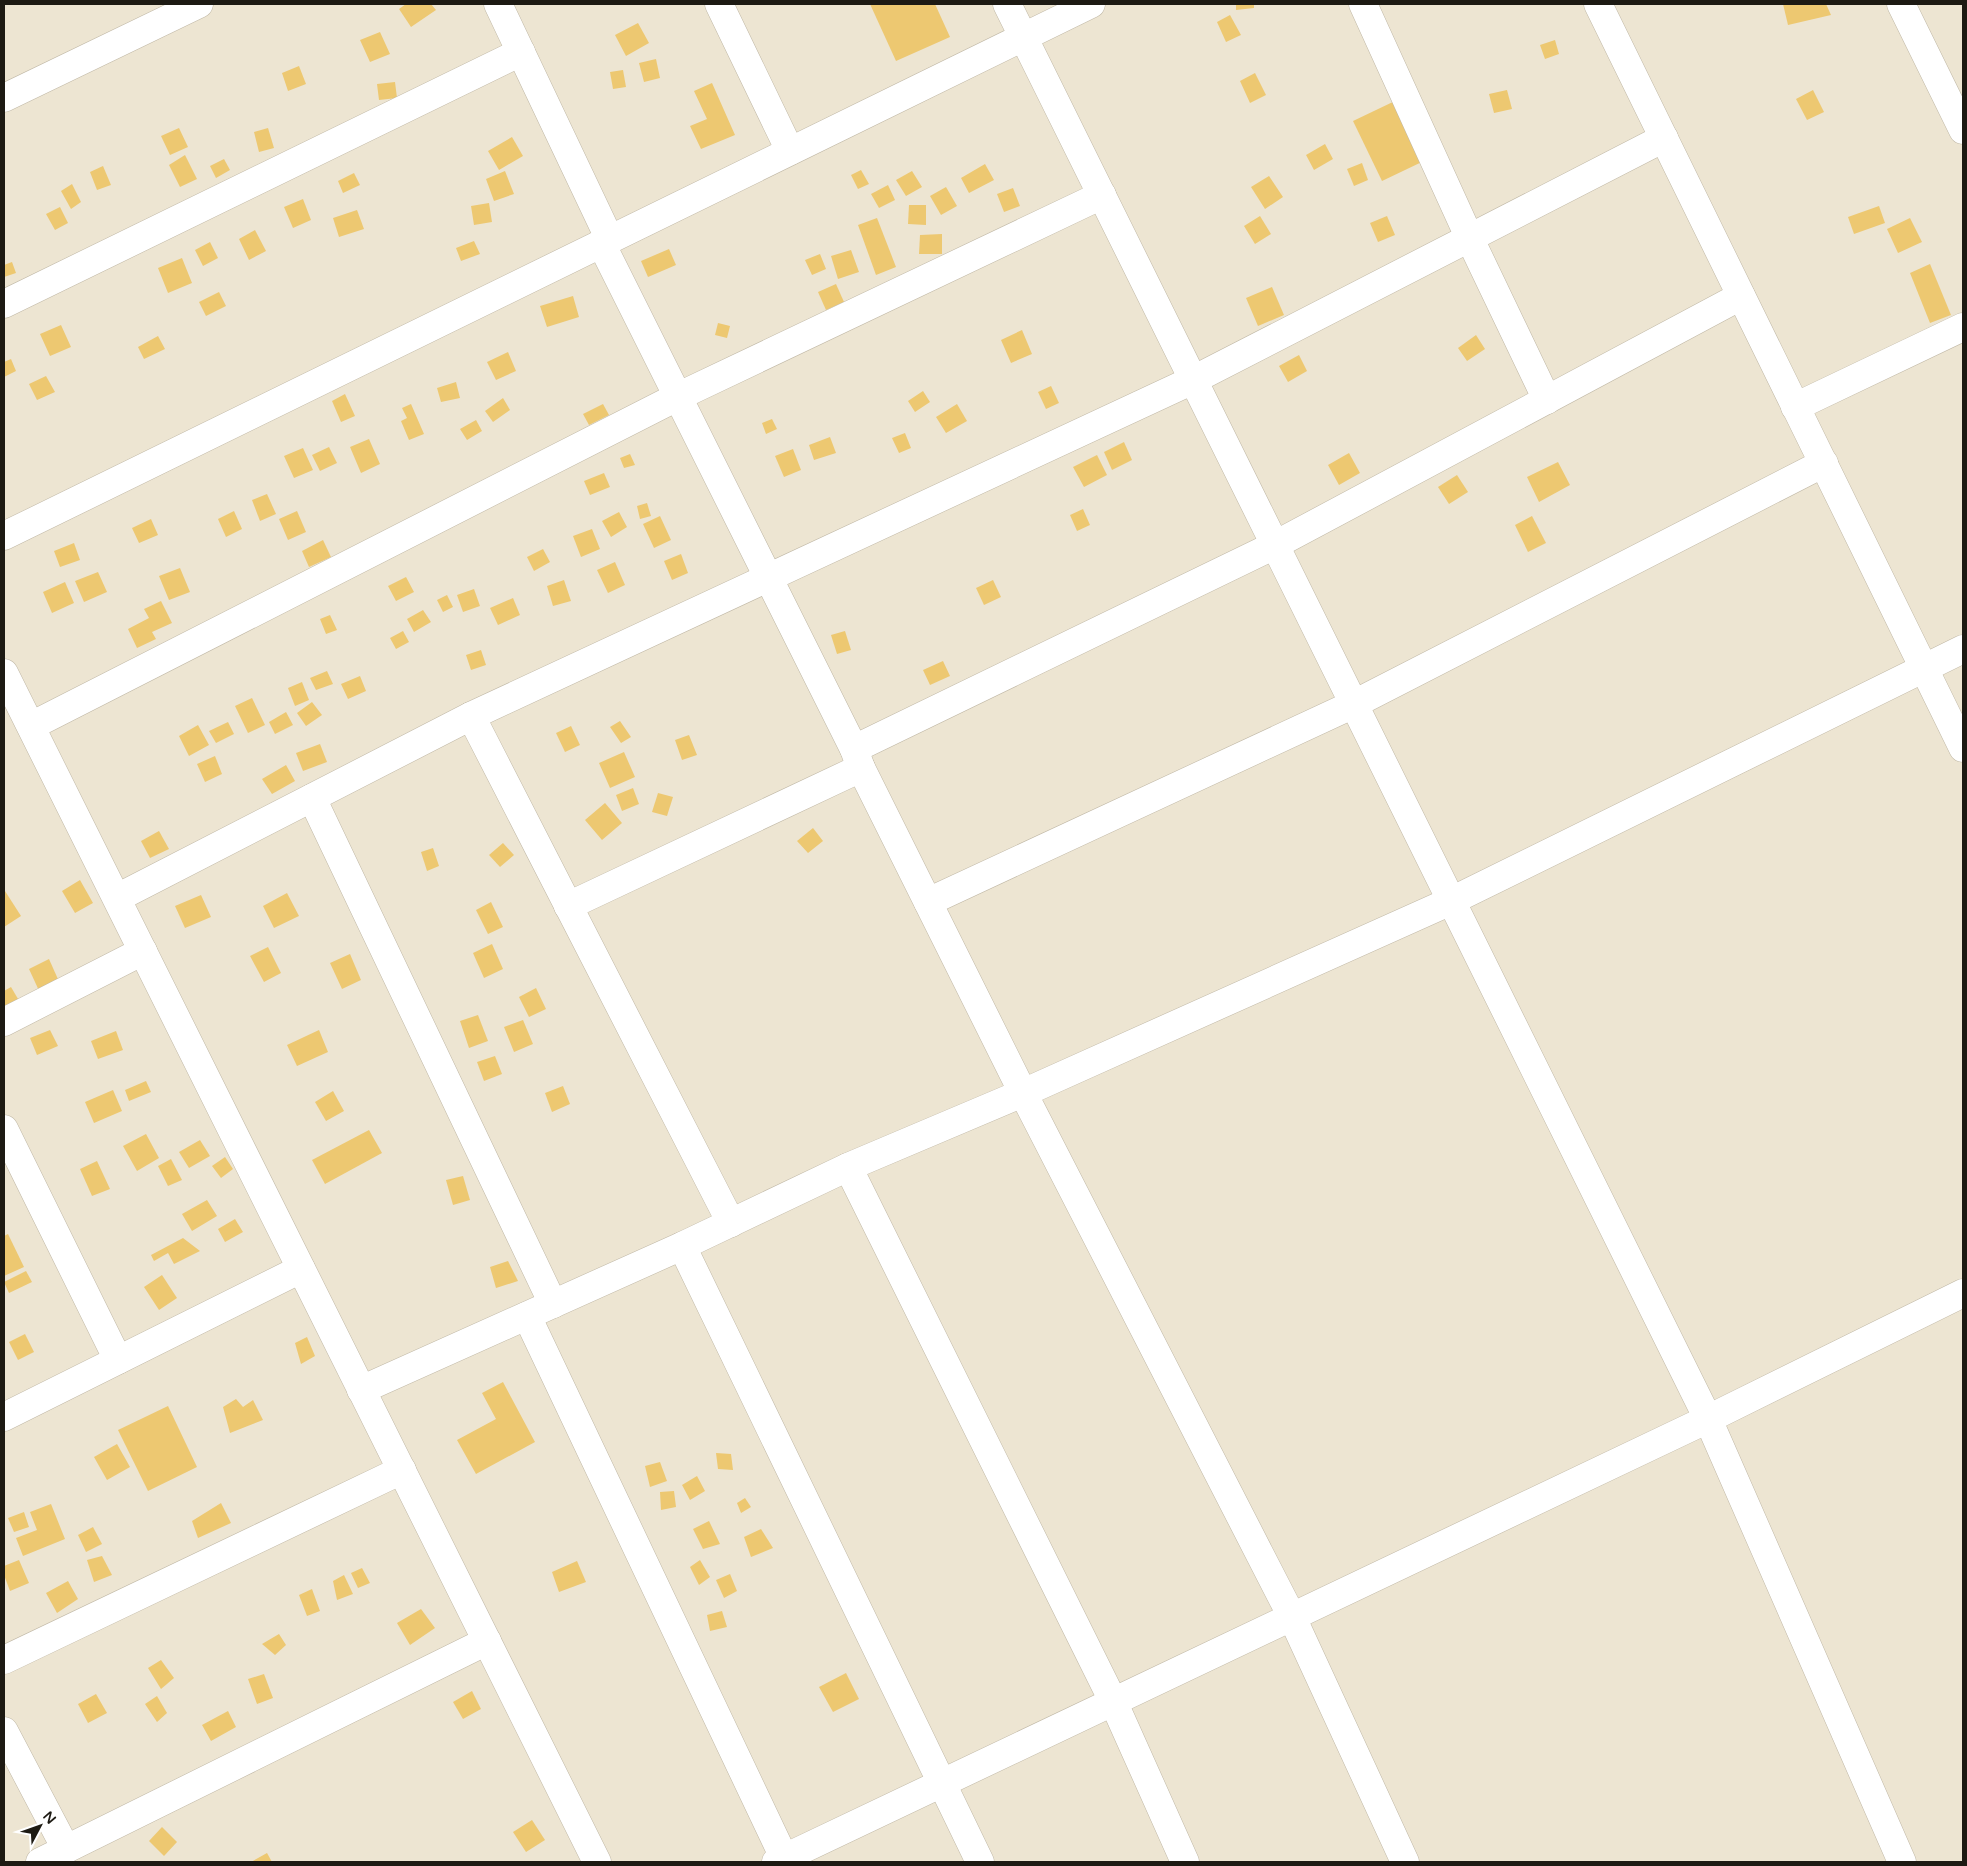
<svg xmlns="http://www.w3.org/2000/svg" width="1967" height="1866" font-family="'Varela Round',sans-serif">
  <style>
    .building { fill: #edc871 }
    .lines { fill: none; stroke-linecap: round; stroke-linejoin: round }
    .minor-casing { stroke: #c0b8a6; stroke-width: 29 }
    .minor { stroke: #fff; stroke-width: 28 }
  </style>
  <rect width="100%" height="100%" fill="#ede5d2"/>
  <!-- building -->
  <g class="building">
    <polygon points="406,4 431,4 436,10 411,27 399,9"/>
    <polygon points="870,4 935,4 950,37 896,61"/>
    <polygon points="1236,4 1254,4 1254,8 1236,10"/>
    <polygon points="1783,4 1826,4 1831,15 1788,25"/>
    <polygon points="1230,15 1241,35 1226,42 1217,22"/>
    <polygon points="638,23 649,43 626,56 615,35"/>
    <polygon points="380,32 390,54 370,62 360,40"/>
    <polygon points="1555,40 1559,54 1545,59 1540,45"/>
    <polygon points="656,59 660,78 644,82 639,63"/>
    <polygon points="299,66 306,84 288,91 282,73"/>
    <polygon points="623,70 626,87 613,89 610,72"/>
    <polygon points="1255,73 1266,95 1250,103 1240,81"/>
    <polygon points="395,82 397,98 379,100 377,84"/>
    <polygon points="712,83 735,135 701,149 690,126 707,119 694,91"/>
    <polygon points="1507,90 1512,109 1494,113 1489,94"/>
    <polygon points="1813,90 1824,112 1807,120 1796,99"/>
    <polygon points="1397,100 1426,160 1382,181 1353,121"/>
    <polygon points="179,128 188,147 170,155 161,136"/>
    <polygon points="268,128 274,148 259,152 254,132"/>
    <polygon points="512,137 523,156 499,170 488,151"/>
    <polygon points="1325,144 1333,159 1314,170 1306,155"/>
    <polygon points="185,155 197,179 180,187 169,165"/>
    <polygon points="224,159 230,170 216,178 210,166"/>
    <polygon points="1362,163 1368,180 1354,186 1347,169"/>
    <polygon points="985,164 994,180 969,193 961,178"/>
    <polygon points="103,166 111,185 97,190 90,172"/>
    <polygon points="861,170 869,184 858,189 851,175"/>
    <polygon points="505,171 514,194 494,201 486,179"/>
    <polygon points="912,171 922,187 906,196 896,180"/>
    <polygon points="354,173 360,185 343,193 338,181"/>
    <polygon points="1269,176 1283,197 1265,209 1251,187"/>
    <polygon points="72,184 81,202 71,209 61,191"/>
    <polygon points="888,185 895,200 879,208 871,194"/>
    <polygon points="946,187 957,206 941,215 930,196"/>
    <polygon points="1013,188 1020,206 1004,212 997,194"/>
    <polygon points="303,199 311,220 293,228 284,207"/>
    <polygon points="489,203 492,222 474,225 471,206"/>
    <polygon points="909,205 926,205 926,225 908,224"/>
    <polygon points="1879,206 1885,223 1854,234 1848,217"/>
    <polygon points="60,207 68,223 55,230 46,214"/>
    <polygon points="357,210 364,229 339,237 333,218"/>
    <polygon points="1260,216 1271,234 1255,244 1244,226"/>
    <polygon points="1387,216 1395,235 1378,242 1370,223"/>
    <polygon points="877,218 896,267 876,275 858,225"/>
    <polygon points="1910,218 1922,242 1898,253 1887,229"/>
    <polygon points="255,230 266,251 249,260 239,239"/>
    <polygon points="942,234 942,254 919,254 920,235"/>
    <polygon points="474,241 480,254 461,261 456,248"/>
    <polygon points="210,242 218,258 203,266 195,250"/>
    <polygon points="669,249 676,265 648,277 641,261"/>
    <polygon points="851,250 859,272 838,279 831,256"/>
    <polygon points="820,254 826,269 812,275 805,260"/>
    <polygon points="182,258 192,283 168,293 158,268"/>
    <polygon points="12,262 16,273 4,277 4,265"/>
    <polygon points="1930,264 1951,315 1930,323 1910,273"/>
    <polygon points="836,284 844,302 826,310 818,292"/>
    <polygon points="1272,287 1284,315 1258,326 1246,298"/>
    <polygon points="219,292 226,306 206,316 199,302"/>
    <polygon points="573,296 579,317 547,327 540,306"/>
    <polygon points="718,323 730,326 727,338 715,335"/>
    <polygon points="61,325 71,347 50,356 40,334"/>
    <polygon points="1022,330 1032,354 1011,363 1001,340"/>
    <polygon points="1476,335 1485,349 1467,361 1458,348"/>
    <polygon points="158,336 165,349 144,359 138,347"/>
    <polygon points="508,352 516,371 496,380 487,362"/>
    <polygon points="1299,355 1307,371 1288,382 1279,366"/>
    <polygon points="11,359 16,371 4,377 4,362"/>
    <polygon points="46,376 55,392 37,400 29,384"/>
    <polygon points="456,382 460,398 441,402 437,388"/>
    <polygon points="1051,386 1059,403 1046,409 1038,392"/>
    <polygon points="923,391 930,402 915,412 908,401"/>
    <polygon points="345,394 355,416 341,422 332,401"/>
    <polygon points="503,398 510,410 493,422 485,411"/>
    <polygon points="411,404 424,434 409,440 401,421 407,418 402,408"/>
    <polygon points="603,404 609,415 589,425 583,414"/>
    <polygon points="957,404 967,421 946,433 936,417"/>
    <polygon points="772,419 777,429 766,434 762,423"/>
    <polygon points="476,420 482,431 467,440 460,429"/>
    <polygon points="905,433 911,448 899,453 892,438"/>
    <polygon points="830,437 836,453 814,460 809,445"/>
    <polygon points="369,439 380,464 361,473 350,447"/>
    <polygon points="1124,442 1132,460 1112,470 1104,452"/>
    <polygon points="329,447 337,463 320,471 312,455"/>
    <polygon points="303,448 313,470 294,478 284,456"/>
    <polygon points="793,449 801,470 784,477 775,456"/>
    <polygon points="1349,453 1360,473 1339,485 1328,465"/>
    <polygon points="630,454 635,465 624,468 620,458"/>
    <polygon points="1097,455 1107,475 1084,487 1073,467"/>
    <polygon points="1558,462 1570,485 1539,502 1527,477"/>
    <polygon points="604,473 610,487 590,495 584,481"/>
    <polygon points="1457,475 1468,492 1449,504 1438,487"/>
    <polygon points="267,494 276,514 260,521 252,500"/>
    <polygon points="647,503 651,516 640,519 637,506"/>
    <polygon points="1083,509 1090,525 1077,531 1070,515"/>
    <polygon points="234,511 242,529 226,537 218,519"/>
    <polygon points="297,511 306,532 288,540 279,519"/>
    <polygon points="619,512 627,527 611,537 602,521"/>
    <polygon points="660,516 671,540 654,548 643,524"/>
    <polygon points="1532,516 1546,543 1528,552 1515,525"/>
    <polygon points="151,519 158,535 139,543 132,528"/>
    <polygon points="592,529 600,549 581,557 573,536"/>
    <polygon points="323,540 331,557 309,567 302,551"/>
    <polygon points="74,543 80,560 60,567 54,551"/>
    <polygon points="543,549 550,562 534,571 527,557"/>
    <polygon points="681,554 688,573 672,580 664,561"/>
    <polygon points="615,562 625,585 608,593 597,570"/>
    <polygon points="180,568 190,592 169,600 159,576"/>
    <polygon points="98,572 107,592 84,602 75,581"/>
    <polygon points="406,577 414,592 396,601 388,586"/>
    <polygon points="564,580 571,601 553,606 547,586"/>
    <polygon points="993,580 1001,597 984,605 976,588"/>
    <polygon points="65,582 74,603 52,613 43,592"/>
    <polygon points="474,589 480,606 463,612 457,595"/>
    <polygon points="447,595 453,607 443,612 437,600"/>
    <polygon points="513,598 520,615 498,625 490,608"/>
    <polygon points="161,601 172,623 152,632 156,639 137,648 128,629 149,618 144,609"/>
    <polygon points="423,610 431,622 414,632 407,619"/>
    <polygon points="330,615 337,630 326,634 320,619"/>
    <polygon points="403,631 409,642 396,649 390,638"/>
    <polygon points="845,631 851,650 837,654 831,635"/>
    <polygon points="481,650 486,665 471,670 466,655"/>
    <polygon points="943,661 950,676 930,685 923,670"/>
    <polygon points="327,671 333,684 316,690 310,678"/>
    <polygon points="360,676 366,691 348,699 341,684"/>
    <polygon points="302,682 309,700 295,706 288,688"/>
    <polygon points="252,698 265,725 248,733 235,706"/>
    <polygon points="312,702 322,715 306,726 297,713"/>
    <polygon points="286,712 293,725 275,734 269,722"/>
    <polygon points="620,721 631,737 621,743 610,727"/>
    <polygon points="228,722 234,734 216,743 209,731"/>
    <polygon points="198,725 209,745 189,756 179,736"/>
    <polygon points="571,726 580,745 565,752 556,733"/>
    <polygon points="689,735 697,755 682,760 675,740"/>
    <polygon points="320,744 327,762 303,771 296,753"/>
    <polygon points="624,752 635,777 610,788 599,763"/>
    <polygon points="215,756 222,774 205,782 197,764"/>
    <polygon points="286,765 295,781 272,794 262,779"/>
    <polygon points="633,788 639,804 622,811 616,795"/>
    <polygon points="658,793 673,797 667,816 652,812"/>
    <polygon points="605,803 622,823 602,840 585,820"/>
    <polygon points="813,828 823,841 808,853 797,841"/>
    <polygon points="159,831 169,849 150,858 141,841"/>
    <polygon points="503,843 514,855 500,867 489,855"/>
    <polygon points="433,848 439,866 427,871 421,852"/>
    <polygon points="80,880 93,903 75,913 62,891"/>
    <polygon points="5,891 21,916 4,927 4,892"/>
    <polygon points="287,893 299,916 274,928 263,906"/>
    <polygon points="201,895 211,917 185,928 175,906"/>
    <polygon points="491,902 503,927 488,934 476,910"/>
    <polygon points="492,944 503,969 484,978 473,953"/>
    <polygon points="268,947 281,973 264,982 250,956"/>
    <polygon points="350,954 361,980 342,989 330,963"/>
    <polygon points="49,959 61,986 41,995 29,969"/>
    <polygon points="11,987 21,1004 4,1013 4,991"/>
    <polygon points="536,988 546,1009 529,1017 519,997"/>
    <polygon points="478,1015 488,1041 469,1048 460,1021"/>
    <polygon points="523,1020 533,1044 514,1052 504,1027"/>
    <polygon points="50,1030 58,1046 37,1055 30,1038"/>
    <polygon points="319,1030 328,1052 297,1066 287,1045"/>
    <polygon points="116,1031 123,1050 98,1059 91,1041"/>
    <polygon points="495,1056 502,1074 484,1081 477,1062"/>
    <polygon points="146,1081 151,1092 129,1101 125,1090"/>
    <polygon points="563,1086 570,1104 552,1112 545,1093"/>
    <polygon points="113,1090 122,1111 94,1123 85,1102"/>
    <polygon points="333,1091 344,1111 326,1121 315,1102"/>
    <polygon points="369,1130 382,1153 325,1184 312,1160"/>
    <polygon points="146,1134 159,1158 137,1171 123,1146"/>
    <polygon points="200,1140 210,1156 189,1168 179,1152"/>
    <polygon points="225,1157 233,1169 221,1178 212,1166"/>
    <polygon points="171,1159 182,1180 168,1186 158,1166"/>
    <polygon points="97,1161 110,1189 92,1196 80,1169"/>
    <polygon points="463,1176 470,1200 453,1205 446,1180"/>
    <polygon points="207,1200 217,1216 192,1231 182,1214"/>
    <polygon points="235,1219 243,1232 225,1242 218,1229"/>
    <polygon points="8,1234 24,1267 4,1276 4,1236"/>
    <polygon points="183,1238 200,1251 174,1264 168,1253 154,1261 151,1255"/>
    <polygon points="508,1261 518,1281 496,1288 490,1267"/>
    <polygon points="26,1271 32,1282 9,1293 4,1282"/>
    <polygon points="162,1275 177,1298 159,1310 144,1287"/>
    <polygon points="25,1334 34,1352 18,1360 9,1342"/>
    <polygon points="307,1337 315,1356 301,1364 295,1343"/>
    <polygon points="503,1382 535,1442 476,1474 457,1440 496,1419 482,1393"/>
    <polygon points="236,1399 243,1407 253,1400 263,1420 230,1433 223,1407"/>
    <polygon points="168,1406 197,1467 148,1491 118,1430"/>
    <polygon points="117,1444 130,1467 107,1480 94,1457"/>
    <polygon points="716,1453 731,1454 733,1470 718,1469"/>
    <polygon points="660,1462 667,1481 650,1487 645,1466"/>
    <polygon points="697,1476 705,1491 690,1500 682,1485"/>
    <polygon points="674,1491 676,1507 661,1510 660,1492"/>
    <polygon points="745,1498 751,1507 741,1513 737,1503"/>
    <polygon points="221,1503 231,1523 198,1538 192,1521"/>
    <polygon points="51,1504 65,1539 23,1556 16,1538 37,1530 30,1512"/>
    <polygon points="24,1512 29,1527 14,1532 8,1518"/>
    <polygon points="709,1521 720,1544 703,1549 693,1529"/>
    <polygon points="93,1527 102,1544 86,1552 78,1535"/>
    <polygon points="761,1529 773,1548 751,1557 744,1537"/>
    <polygon points="102,1556 112,1575 94,1582 87,1560"/>
    <polygon points="19,1560 29,1583 10,1591 4,1575 4,1566"/>
    <polygon points="700,1560 710,1577 699,1585 690,1567"/>
    <polygon points="577,1561 586,1582 559,1592 552,1572"/>
    <polygon points="362,1568 370,1583 358,1588 351,1573"/>
    <polygon points="730,1574 737,1591 724,1598 716,1580"/>
    <polygon points="344,1575 353,1594 337,1600 333,1581"/>
    <polygon points="68,1581 78,1599 57,1613 46,1593"/>
    <polygon points="312,1589 320,1611 307,1616 299,1595"/>
    <polygon points="421,1609 435,1628 410,1645 397,1623"/>
    <polygon points="722,1611 727,1627 710,1631 707,1615"/>
    <polygon points="279,1634 286,1645 275,1655 262,1644"/>
    <polygon points="161,1660 174,1678 161,1689 148,1668"/>
    <polygon points="846,1673 859,1699 833,1712 819,1687"/>
    <polygon points="264,1674 273,1698 257,1704 248,1679"/>
    <polygon points="472,1691 481,1709 463,1719 453,1702"/>
    <polygon points="96,1694 107,1713 88,1723 78,1704"/>
    <polygon points="157,1696 167,1713 157,1722 145,1704"/>
    <polygon points="228,1711 236,1727 211,1741 202,1725"/>
    <polygon points="532,1820 545,1840 526,1852 513,1832"/>
    <polygon points="162,1827 177,1842 164,1856 149,1841"/>
    <polygon points="267,1853 272,1862 251,1862"/>
  </g>
  <g class="lines">
    <!-- minor casing -->
    <g class="minor-casing">
      <g id="minor">
        <polyline points="498,4 610,240"/>
        <polyline points="719,4 790,151"/>
        <polyline points="1007,4 1708,1419 1902,1862"/>
        <polyline points="1363,4 1470,239 1547,400"/>
        <polyline points="1598,4 1963,748"/>
        <polyline points="1901,4 1963,130"/>
        <polyline points="4,98 199,4"/>
        <polyline points="601,243 854,749 861,768 1023,1093 1292,1617 1405,1862"/>
        <polyline points="4,304 521,52"/>
        <polyline points="1795,407 1963,327"/>
        <polyline points="4,536 1091,4"/>
        <polyline points="4,673 597,1862"/>
        <polyline points="471,716 731,1223"/>
        <polyline points="31,726 677,397 1102,195"/>
        <polyline points="854,749 1275,545 1741,296"/>
        <polyline points="312,798 553,1304"/>
        <polyline points="117,898 471,716 1193,380 1664,138"/>
        <polyline points="928,902 1354,704 1824,463"/>
        <polyline points="568,906 861,768"/>
        <polyline points="4,1022 143,951"/>
        <polyline points="4,1129 118,1360"/>
        <polyline points="848,1167 1113,1701 1185,1862"/>
        <polyline points="682,1246 980,1862"/>
        <polyline points="527,1316 786,1862"/>
        <polyline points="361,1390 682,1246 848,1167 1023,1093 1451,901 1963,649"/>
        <polyline points="4,1417 301,1269"/>
        <polyline points="4,1660 402,1470"/>
        <polyline points="4,1731 66,1849"/>
        <polyline points="40,1862 487,1641"/>
        <polyline points="776,1862 1708,1419 1963,1293"/>
      </g>
    </g>
    <!-- minor -->
    <use href="#minor" class="minor"/>
  </g>
  <!-- border -->
  <rect width="1967" height="1866" fill="none" stroke="#1d1a13" stroke-width="10"/>
  <!-- north arrow -->
  <g transform="translate(40 1826) rotate(49)" stroke="#ffffff" stroke-width="4" paint-order="stroke">
  <path d="M0-4L9 19L0 12L-9 19Z" fill="#1d1a13"/>
  <text y="-8" font-size="14" font-weight="bold" text-anchor="middle" fill="#1d1a13">N</text>
  </g>
</svg>
